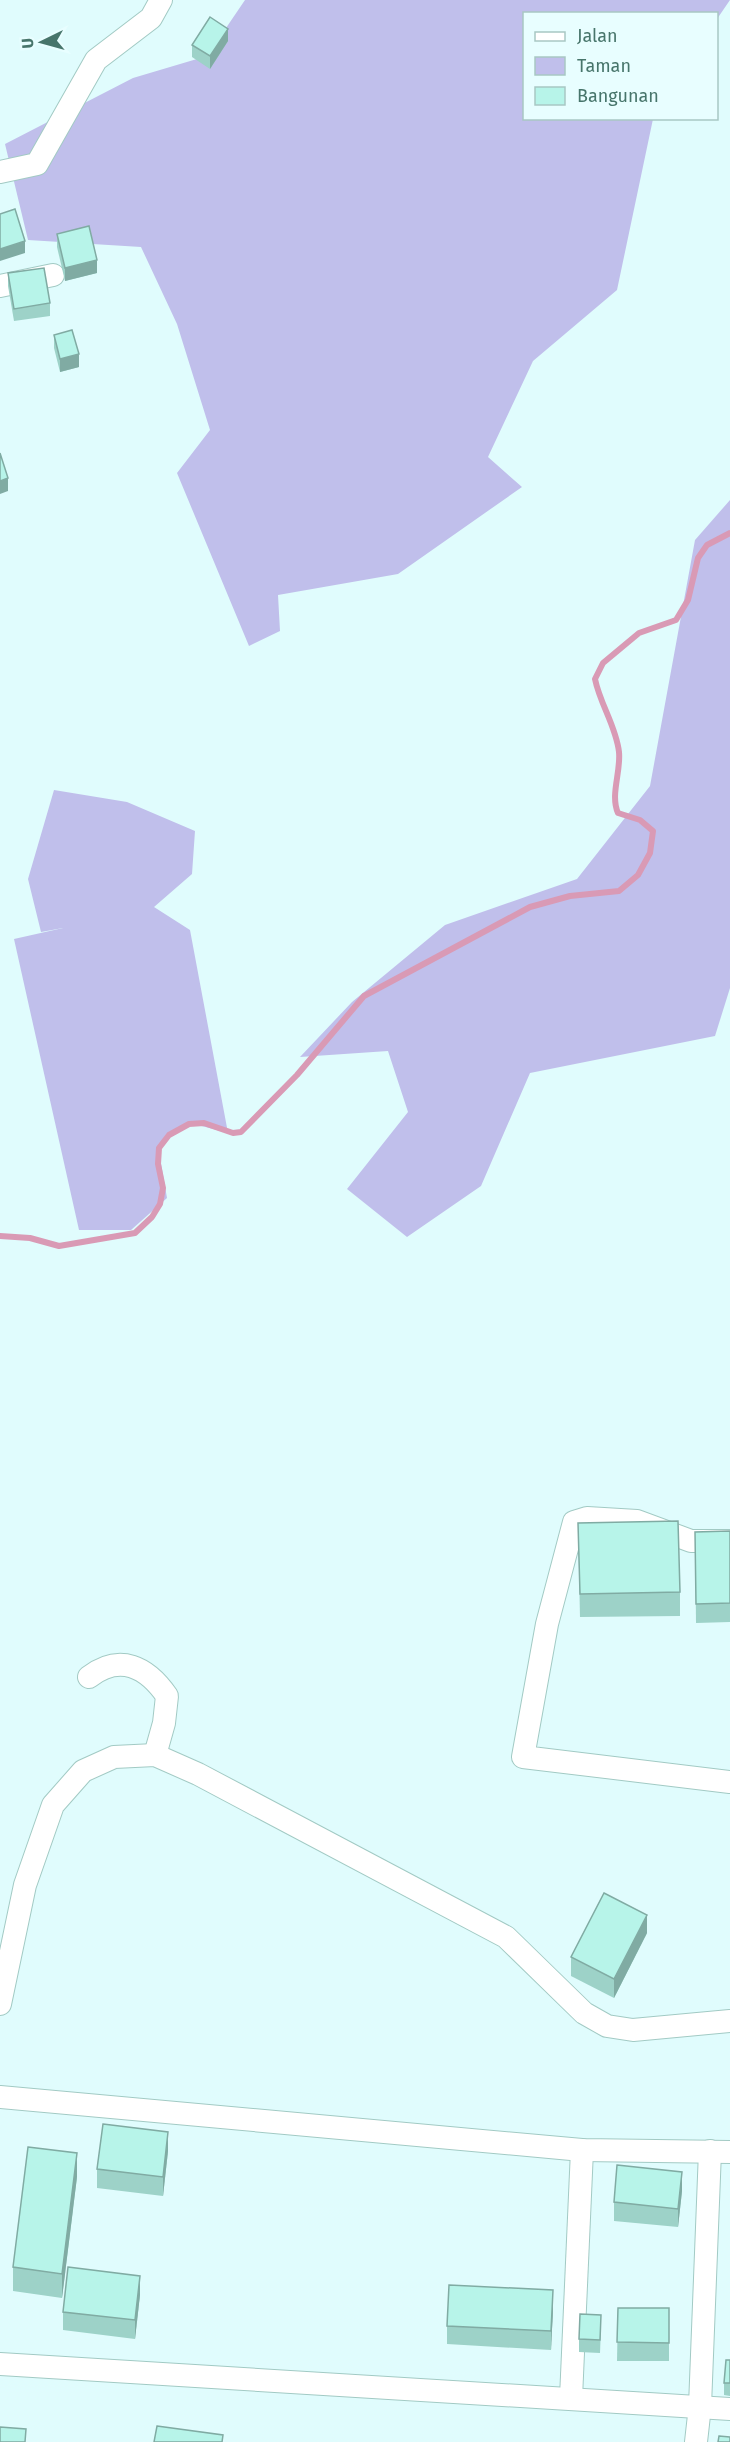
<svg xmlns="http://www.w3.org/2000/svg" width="730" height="2442" font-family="'Fira Sans',sans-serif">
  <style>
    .green { fill: #c0bfeb }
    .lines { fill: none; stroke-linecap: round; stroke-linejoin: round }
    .stream { stroke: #d99ab5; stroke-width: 6 }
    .minor-casing { stroke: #a2cac4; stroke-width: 24 }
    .minor { stroke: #fff; stroke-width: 22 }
    .wall { fill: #9dd2c8 }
    .shaded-wall { fill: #80aba3 }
    .building { fill: #b7f4e9; stroke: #80aba3; stroke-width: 1.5 }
  </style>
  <rect width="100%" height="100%" fill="#e0fcfd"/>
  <!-- green -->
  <g class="green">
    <polygon points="245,0 730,0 717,19 716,14 524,14 524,118 653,119 617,290 533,361 488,457 522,487 398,574 278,595 280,631 249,646 177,473 210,430 177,324 141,247 28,240 5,144 133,78 207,56"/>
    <polygon points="730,500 730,988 715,1036 530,1073 481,1186 407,1237 347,1189 408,1112 388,1051 300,1057 352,1002 445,925 577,879 650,786 695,540"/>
    <polygon points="54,790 127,802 195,831 192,874 154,907 190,930 228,1133 187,1122 158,1146 167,1198 131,1230 79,1230 14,939 63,928 41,932 28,879"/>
  </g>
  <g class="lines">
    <!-- stream -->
    <path class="stream" d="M0 1236 30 1238 59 1246 135 1233 152 1217 160 1204 163 1188 158 1164 159 1148 169 1135 189 1124 204 1123 233 1133 241 1132 297 1075 364 996 530 907 570 896 619 891 638 875 650 853 653 831 640 820 618 813C610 795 621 772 619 752 616 726 600 704 595 679L603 663 639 633 676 620 688 600 698 558 707 545 730 533"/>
    <!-- minor casing -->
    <g class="minor-casing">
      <g id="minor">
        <polyline points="0,172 37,164 96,60 151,18 161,0"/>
        <polyline points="0,286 53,275"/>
        <polyline points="730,1541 691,1541 637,1521 587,1518 574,1522 547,1624 523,1757 730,1782"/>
        <path d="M89 1677C120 1653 147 1667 167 1696L164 1723 155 1755"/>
        <polyline points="0,2004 25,1885 53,1805 83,1771 114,1757 155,1755 198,1774 506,1937 584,2013 607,2026 633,2030 730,2021"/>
        <polyline points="0,2097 582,2150 730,2152"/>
        <polyline points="0,2364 730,2409"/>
        <polyline points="571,2398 582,2150"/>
        <polyline points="696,2442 700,2406 710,2151"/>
      </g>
    </g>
    <!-- minor -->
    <use href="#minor" class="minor"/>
  </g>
  <!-- wall -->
  <g class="wall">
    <polygon points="228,41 210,69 192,57 192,45"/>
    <polygon points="57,234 97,273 65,281 57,247"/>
    <polygon points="8,273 50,303 50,316 14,321 8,286"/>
    <polygon points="54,335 79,367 60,372 54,348"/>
    <polygon points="578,1523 680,1592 680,1616 580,1617"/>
    <polygon points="730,1531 730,1622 696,1623 695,1532"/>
    <polygon points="647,1933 614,1998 571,1976 571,1957"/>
    <polygon points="168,2151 163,2196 97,2188 97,2169"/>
    <polygon points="77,2177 62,2298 13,2291 13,2267"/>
    <polygon points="682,2191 678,2227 614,2221 614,2202"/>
    <polygon points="140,2295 135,2339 63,2330 63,2312"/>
    <polygon points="618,2308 669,2308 669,2361 617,2361"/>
    <polygon points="553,2309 551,2350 447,2344 447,2326"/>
    <polygon points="601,2328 600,2353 579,2352 579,2339"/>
    <polygon points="730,2360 730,2396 724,2395 724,2383"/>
  </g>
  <!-- shaded-wall -->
  <g class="shaded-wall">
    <polygon points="228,29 228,41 210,69 210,56"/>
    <polygon points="25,241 25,253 0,261 0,249"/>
    <polygon points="97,260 97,273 65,281 65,268"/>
    <polygon points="79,354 79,367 60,372 60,359"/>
    <polygon points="8,478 8,491 0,494 0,481"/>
    <polygon points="647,1915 647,1933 614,1998 614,1979"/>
    <polygon points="168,2132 168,2151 163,2196 163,2177"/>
    <polygon points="77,2153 77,2177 62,2298 62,2274"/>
    <polygon points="682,2172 682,2191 678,2227 678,2209"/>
    <polygon points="140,2276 140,2295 135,2339 135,2320"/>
    <polygon points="553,2290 553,2309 551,2350 551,2331"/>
  </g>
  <!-- building -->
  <g class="building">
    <polygon points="210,17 228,29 210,56 192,45"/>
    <polygon points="15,209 25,241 0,249 0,214"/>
    <polygon points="89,226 97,260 65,268 57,234"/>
    <polygon points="44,268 50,303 14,309 8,273"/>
    <polygon points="72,330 79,354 60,359 54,335"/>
    <polygon points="0,453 8,478 0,481"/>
    <polygon points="678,1521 680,1592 580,1594 578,1523"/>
    <polygon points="730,1531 730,1603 696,1604 695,1532"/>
    <polygon points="604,1893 647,1915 614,1979 571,1957"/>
    <polygon points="103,2124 168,2132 163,2177 97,2169"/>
    <polygon points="28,2147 77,2153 62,2274 13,2267"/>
    <polygon points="617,2165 682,2172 678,2209 614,2202"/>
    <polygon points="68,2267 140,2276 135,2320 63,2312"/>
    <polygon points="449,2285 553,2290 551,2331 447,2326"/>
    <polygon points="618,2308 669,2308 669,2343 617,2342"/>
    <polygon points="580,2314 601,2315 600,2340 579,2339"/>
    <polygon points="726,2360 730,2360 730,2383 724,2383"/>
    <polygon points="157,2426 223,2435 222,2442 154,2442"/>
    <polygon points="0,2427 26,2429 25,2442 0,2442"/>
    <polygon points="719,2436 730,2437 730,2442 718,2442"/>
  </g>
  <!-- legend -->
  <rect x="523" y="12" width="195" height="108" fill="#e8feff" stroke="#a8c7c4" stroke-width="1.5"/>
  <rect x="535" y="32" width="30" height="9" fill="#ffffff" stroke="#a8c7c4" stroke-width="1.5"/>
  <text x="577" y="42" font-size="18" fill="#47756b">Jalan</text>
  <rect x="535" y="57" width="30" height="18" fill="#c0bfeb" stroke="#a8c7c4" stroke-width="1.5"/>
  <text x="577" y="72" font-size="18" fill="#47756b">Taman</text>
  <rect x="535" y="87" width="30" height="18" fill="#b7f4e9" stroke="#a8c7c4" stroke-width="1.5"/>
  <text x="577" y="102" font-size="18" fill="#47756b">Bangunan</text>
  <!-- north arrow -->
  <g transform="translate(42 42) rotate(265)" stroke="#e8feff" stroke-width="4.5" paint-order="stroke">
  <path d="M0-4.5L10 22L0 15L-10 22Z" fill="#47756b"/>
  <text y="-9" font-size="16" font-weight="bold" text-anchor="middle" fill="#47756b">U</text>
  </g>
</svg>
